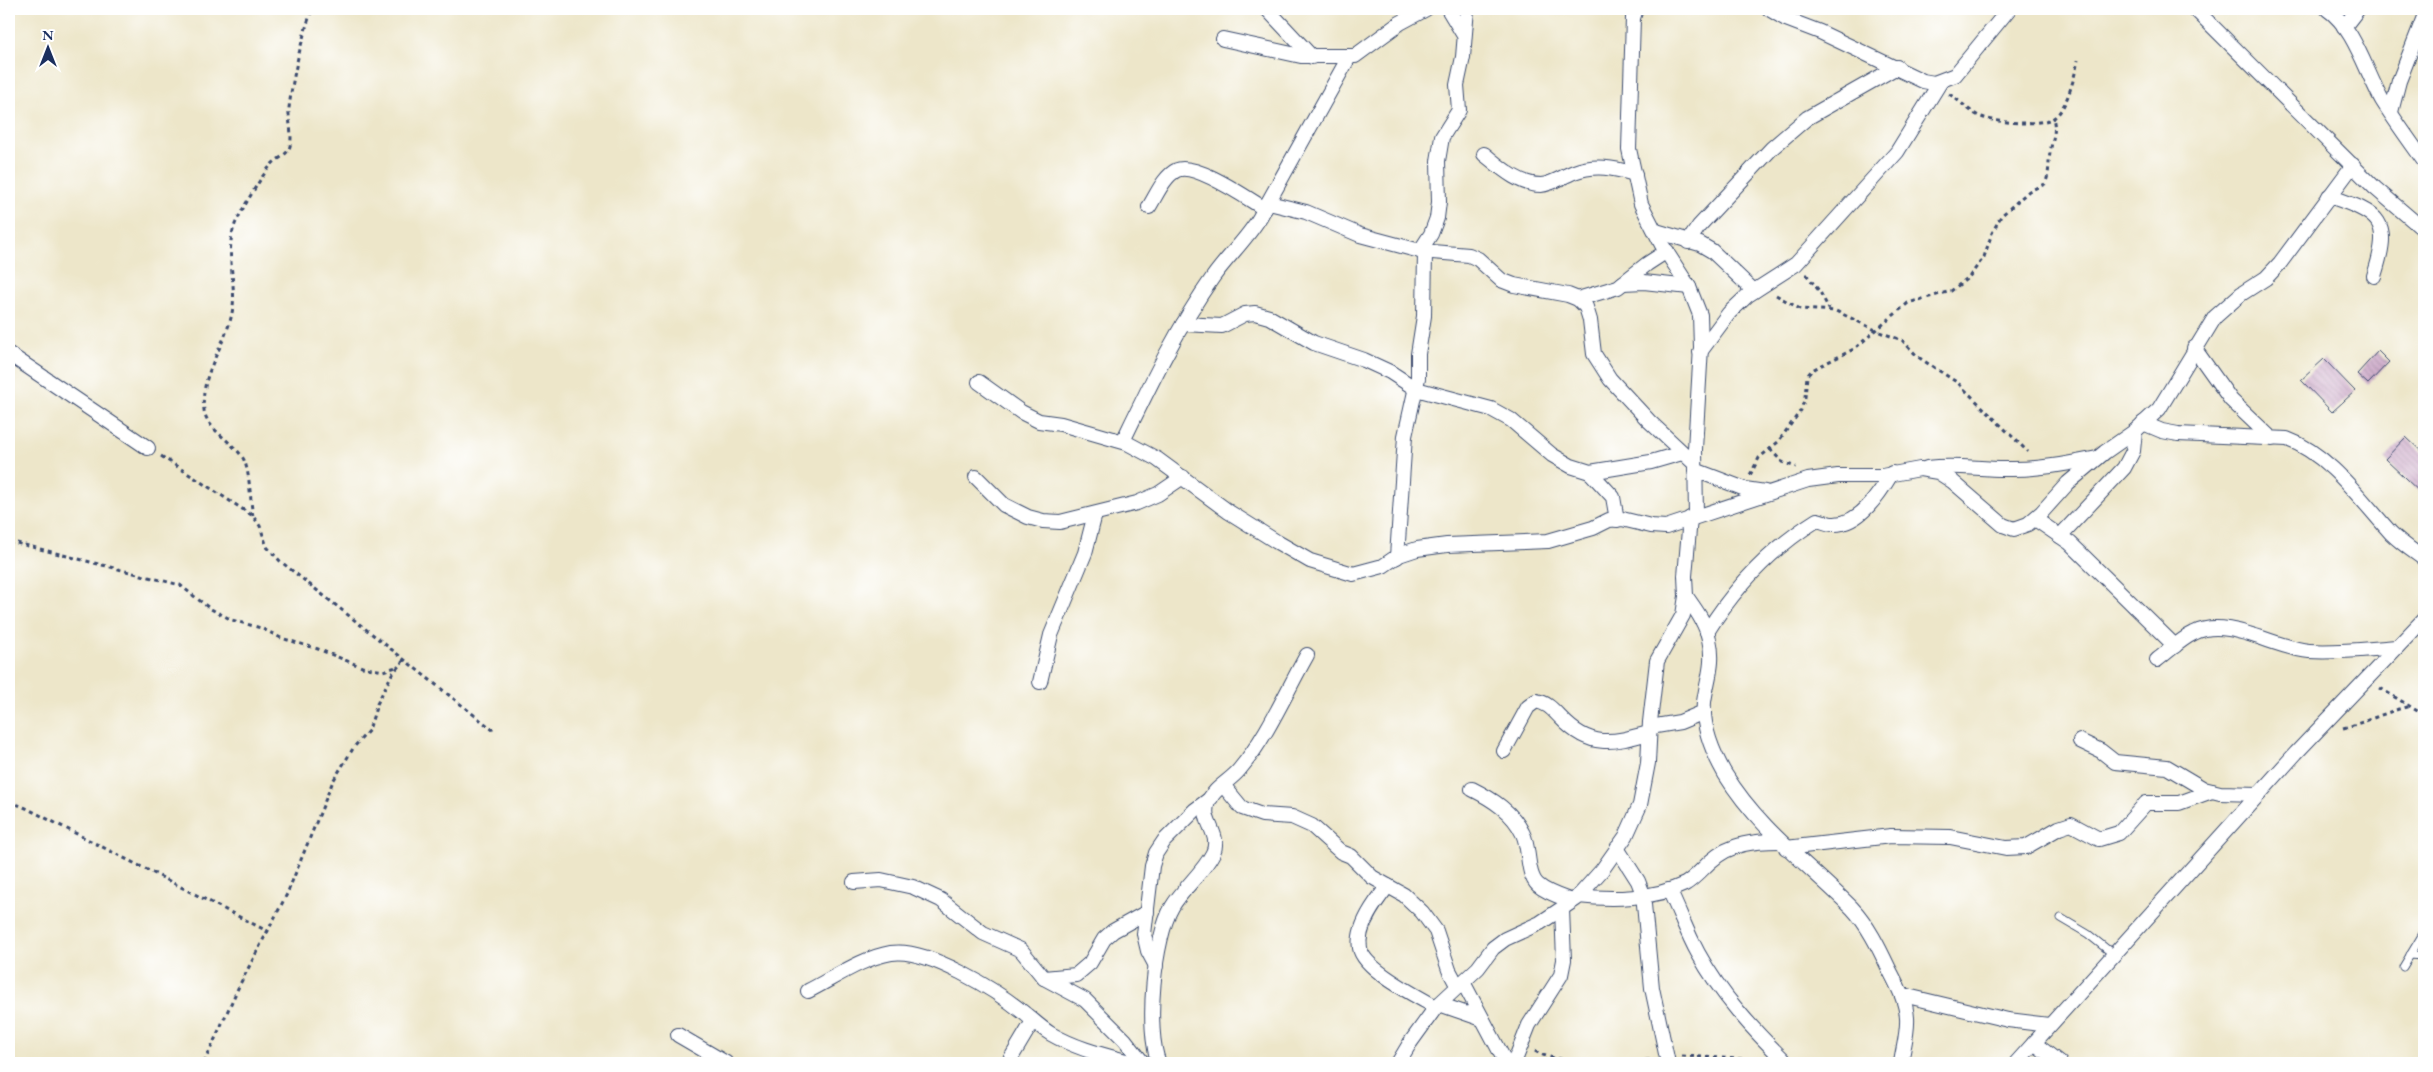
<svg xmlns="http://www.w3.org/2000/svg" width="2433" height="1072" font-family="'EB Garamond',serif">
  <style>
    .building { fill: url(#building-back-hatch) }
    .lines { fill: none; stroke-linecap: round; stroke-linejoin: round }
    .service-casing { stroke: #3a4a6e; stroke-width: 9 }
    .minor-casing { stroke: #3a4a6e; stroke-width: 16 }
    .path { stroke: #3a4a6e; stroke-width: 3; stroke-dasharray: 4 4; stroke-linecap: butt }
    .service { stroke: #fff; stroke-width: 7 }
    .minor { stroke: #fff; stroke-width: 14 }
  </style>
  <defs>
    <pattern id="building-back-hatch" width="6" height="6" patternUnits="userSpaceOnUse" patternTransform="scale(1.25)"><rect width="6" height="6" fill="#c9a3c4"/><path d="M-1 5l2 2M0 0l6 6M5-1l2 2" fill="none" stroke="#a285a2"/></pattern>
  </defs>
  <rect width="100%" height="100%" fill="#fff"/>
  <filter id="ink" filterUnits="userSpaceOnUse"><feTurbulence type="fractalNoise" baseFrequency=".02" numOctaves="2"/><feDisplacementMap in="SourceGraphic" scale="10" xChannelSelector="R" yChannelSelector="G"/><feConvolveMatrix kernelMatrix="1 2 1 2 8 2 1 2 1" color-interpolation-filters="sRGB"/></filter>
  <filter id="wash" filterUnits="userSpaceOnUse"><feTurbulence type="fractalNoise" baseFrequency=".0096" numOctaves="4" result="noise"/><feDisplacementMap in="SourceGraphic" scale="20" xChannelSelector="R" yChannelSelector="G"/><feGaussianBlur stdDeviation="1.12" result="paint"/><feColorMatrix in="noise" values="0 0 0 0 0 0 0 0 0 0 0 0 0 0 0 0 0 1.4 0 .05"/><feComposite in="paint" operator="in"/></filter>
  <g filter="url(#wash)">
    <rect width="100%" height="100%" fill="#ede6c9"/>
    <g id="blocks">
      <!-- building -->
      <g class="building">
        <polygon points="2378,351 2389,362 2368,384 2357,374"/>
        <polygon points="2324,359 2355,391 2332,412 2301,380"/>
        <polygon points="2406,437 2424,454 2424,496 2385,459"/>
      </g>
    </g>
  </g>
  <g filter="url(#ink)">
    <use href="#blocks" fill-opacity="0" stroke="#3a4a6e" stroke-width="1"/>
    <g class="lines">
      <!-- service casing -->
      <g class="service-casing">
        <g id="service">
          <polyline points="2061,918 2088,934 2113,954"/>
          <polyline points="2410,955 2424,956"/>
          <polyline points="2403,967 2424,932"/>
        </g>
      </g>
      <!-- minor casing -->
      <g class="minor-casing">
        <g id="minor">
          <polyline points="1267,9 1312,57"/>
          <polyline points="1448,9 1463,34"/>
          <polyline points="1636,9 1633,18 1629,149 1641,204 1662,245 1689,287 1700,315 1701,347 1695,449 1696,516"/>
          <polyline points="1769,9 1786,19 1820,32 1923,81 1934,83 1955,75 2009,9"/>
          <polyline points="2195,9 2375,188 2424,230"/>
          <path d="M2327 9C2354 27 2366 72 2382 100 2395 121 2410 141 2424 161"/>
          <polyline points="2344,27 2358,9"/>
          <polyline points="1223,39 1301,56 1355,56 1400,23 1426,9"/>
          <polyline points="2391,112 2399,81 2424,17"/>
          <path d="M1484 154C1500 167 1519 185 1541 185 1553 184 1563 176 1574 172 1595 164 1614 168 1635 174"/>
          <path d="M2329 196C2381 214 2392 220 2374 276"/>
          <polyline points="1269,203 1306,212 1360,235 1420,251 1469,255 1478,259 1501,280 1514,285 1568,295 1578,299 1586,307 1590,320 1594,354 1610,379 1649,421 1695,464"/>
          <path d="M1149 207C1156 196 1164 176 1177 170 1196 162 1248 199 1265 209"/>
          <polyline points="1656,231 1700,244 1712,251 1754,291"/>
          <polyline points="1688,242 1699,226 1772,148 1807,118 1897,67"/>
          <polyline points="1420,251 1431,234 1437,218 1439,202 1438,161 1442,137 1459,110 1457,85 1463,57 1467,9"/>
          <polyline points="1623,283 1644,282 1689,287"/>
          <polyline points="1578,299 1618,287 1647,264 1667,251"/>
          <polyline points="1183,324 1222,326 1245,314 1255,313 1269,317 1314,343 1364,360 1390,372 1416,389 1491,409 1511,420 1552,455 1571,466 1590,472 1651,462 1682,453"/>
          <polyline points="2194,348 2231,400 2272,439"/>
          <polyline points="1700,352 1729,313 1748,295 1796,264 1897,152 1941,81"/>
          <polyline points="9,354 148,448"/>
          <polyline points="979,382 1021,412 1039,421 1061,424 1127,443 1157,459 1229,512 1277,542 1310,561 1353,574 1383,566 1399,555 1417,549 1447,545 1548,541 1593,528 1609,520 1622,519 1651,526 1666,527 1808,480 1838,476 1882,476 1920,469 1938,472 1952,481 2003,525 2014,529 2028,524 2042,512 2068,483 2105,452 2135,431 2159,409 2215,317 2241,294 2266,278 2280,263 2353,165"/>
          <path d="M2143 423 2162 431 2178 434 2287 439C2329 454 2361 500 2391 533 2401 543 2413 551 2424 559"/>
          <path d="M1123 441C1150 385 1177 328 1213 277 1228 256 1247 239 1260 217L1349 57"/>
          <path d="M1927 468C1955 464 1977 469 2005 469 2035 470 2067 464 2097 458"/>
          <polyline points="1695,470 1745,489 1765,492"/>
          <polyline points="1590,472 1613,497 1617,520"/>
          <polyline points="976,477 1004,505 1028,517 1043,521 1060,522 1137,503 1158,494 1183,477"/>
          <polyline points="2035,519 2070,543 2175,646"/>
          <polyline points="2060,536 2124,468 2133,451 2135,431"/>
          <polyline points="1397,557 1405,436 1418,378 1418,354 1424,316 1425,252"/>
          <path d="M1686 596C1695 609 1706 623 1709 639 1715 664 1707 679 1704 702 1702 727 1713 753 1725 774 1758 828 1808 864 1852 908 1868 925 1879 948 1889 969 1897 985 1906 1000 1907 1018 1908 1032 1903 1049 1901 1063"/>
          <path d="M1707 632C1735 587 1772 548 1817 520 1823 521 1827 524 1832 524 1859 526 1880 493 1892 473"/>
          <path d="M2157 660C2169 651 2181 639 2194 633 2227 616 2274 648 2309 651 2338 653 2368 649 2397 647"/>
          <polyline points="1040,682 1051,635 1085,553 1095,514"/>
          <polyline points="1650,727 1680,722 1704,712"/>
          <polyline points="2080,741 2101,751 2115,762 2167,767 2204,789 2220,793 2259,794"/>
          <path d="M1504 751 1528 707 1536 701C1548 703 1553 710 1561 718 1590 749 1612 743 1649 733"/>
          <polyline points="1223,785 1242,808 1262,815 1292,817 1312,826 1341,852 1351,856 1372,877 1404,895 1422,912 1436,931 1449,970 1458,987"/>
          <path d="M1472 789C1492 799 1513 812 1523 834 1530 848 1526 874 1538 885 1547 893 1561 897 1572 901"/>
          <polyline points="1617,848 1638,881 1643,894 1652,988 1668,1063"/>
          <polyline points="1786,848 1891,836 1950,837 2006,848 2026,847 2059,828 2071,824 2099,839 2119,833 2146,803 2179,803 2212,791"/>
          <polyline points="854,882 881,880 913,887 941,900 983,933 1021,950 1044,978 1085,1000 1125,1040 1143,1063"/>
          <path d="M1388 886C1376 901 1356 927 1360 948 1363 969 1418 997 1436 1007"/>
          <path d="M1669 890C1679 910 1687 933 1698 953 1721 995 1753 1030 1787 1063"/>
          <path d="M1578 896C1612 900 1654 899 1685 884 1694 879 1703 868 1711 861 1731 843 1754 841 1780 841"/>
          <polyline points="1156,966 1148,951 1144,934 1152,866 1156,853 1164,841 1195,810 1211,798"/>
          <polyline points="1044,978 1076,975 1090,963 1104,939 1113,931 1147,912"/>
          <polyline points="1463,982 1506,1063"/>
          <path d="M808 991C834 978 862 958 891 953 927 947 997 991 1024 1013 1033 1020 1041 1028 1051 1034 1077 1049 1104 1055 1133 1063"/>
          <polyline points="1903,995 2008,1020 2049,1025"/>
          <polyline points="1439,1004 1482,1019"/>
          <polyline points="678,1035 726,1063"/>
          <polyline points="2034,1043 2060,1063"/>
          <polyline points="1008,1063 1033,1021"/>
          <path d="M1159 1063C1145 1030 1154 938 1172 907 1183 888 1203 873 1213 853 1222 833 1200 822 1208 802 1214 788 1230 781 1239 770 1267 737 1286 692 1307 655"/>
          <polyline points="1398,1063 1410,1043 1436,1007 1478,968 1493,948 1505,939 1540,923 1576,899 1602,870 1626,836 1640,805 1648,763 1650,722 1657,661 1683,615 1686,596 1685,576 1690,518"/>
          <polyline points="1514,1063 1529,1025 1561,975 1564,960 1562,909"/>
          <polyline points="2016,1063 2296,753 2424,619"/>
        </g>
      </g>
      <!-- path -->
      <g class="path">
        <path d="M1949 94C1959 100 1967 109 1977 115 1991 123 2042 127 2055 117 2067 108 2075 75 2078 60"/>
        <polyline points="1806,274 1820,292 1829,309"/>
        <polyline points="1776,295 1800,309 1836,311 1882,333 1902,340 1918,357 1958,383 2028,452"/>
        <polyline points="1770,449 1782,462 1796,467"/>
        <polyline points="161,456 253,516 260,526 267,547 280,561 493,730"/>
        <path d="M1750 475 1759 458 1778 442 1801 410 1805 397 1807 376 1812 370 1854 349 1908 303 1951 291 1969 277 1984 257 1992 233 2001 216 2029 191 2045 184C2050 173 2048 164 2050 153 2052 139 2057 132 2053 118"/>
        <path d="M253 516C250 500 250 473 244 460 235 442 207 431 204 410 199 375 226 345 232 313 238 283 223 251 236 222 243 208 261 176 272 164 278 158 288 155 290 146 293 135 288 120 289 108 293 75 301 41 312 9"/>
        <polyline points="9,541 180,585 209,608 232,620 261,628 281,638 318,649 362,667 383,671 396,667"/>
        <polyline points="2380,688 2424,715"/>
        <path d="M2343 728C2367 722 2387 711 2411 706"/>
        <polyline points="9,801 26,808 269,932"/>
        <path d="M1535 1051C1558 1066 1625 1061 1652 1060"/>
        <polyline points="1682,1056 1761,1060"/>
        <polyline points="204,1063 239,986 287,894 333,781 354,747 369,730 377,704 392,674 404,660"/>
      </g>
      <!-- service -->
      <use href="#service" class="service"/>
      <!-- minor -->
      <use href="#minor" class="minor"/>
    </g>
  </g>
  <!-- margin -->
  <rect width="2433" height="1072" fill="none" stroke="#fff" stroke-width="30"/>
  <!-- north arrow -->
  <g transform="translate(48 48)" stroke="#ffffff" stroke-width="4" paint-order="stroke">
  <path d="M0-4L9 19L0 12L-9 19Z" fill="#1b2f5e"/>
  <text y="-8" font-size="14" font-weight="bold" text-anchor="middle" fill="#1b2f5e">N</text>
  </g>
</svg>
